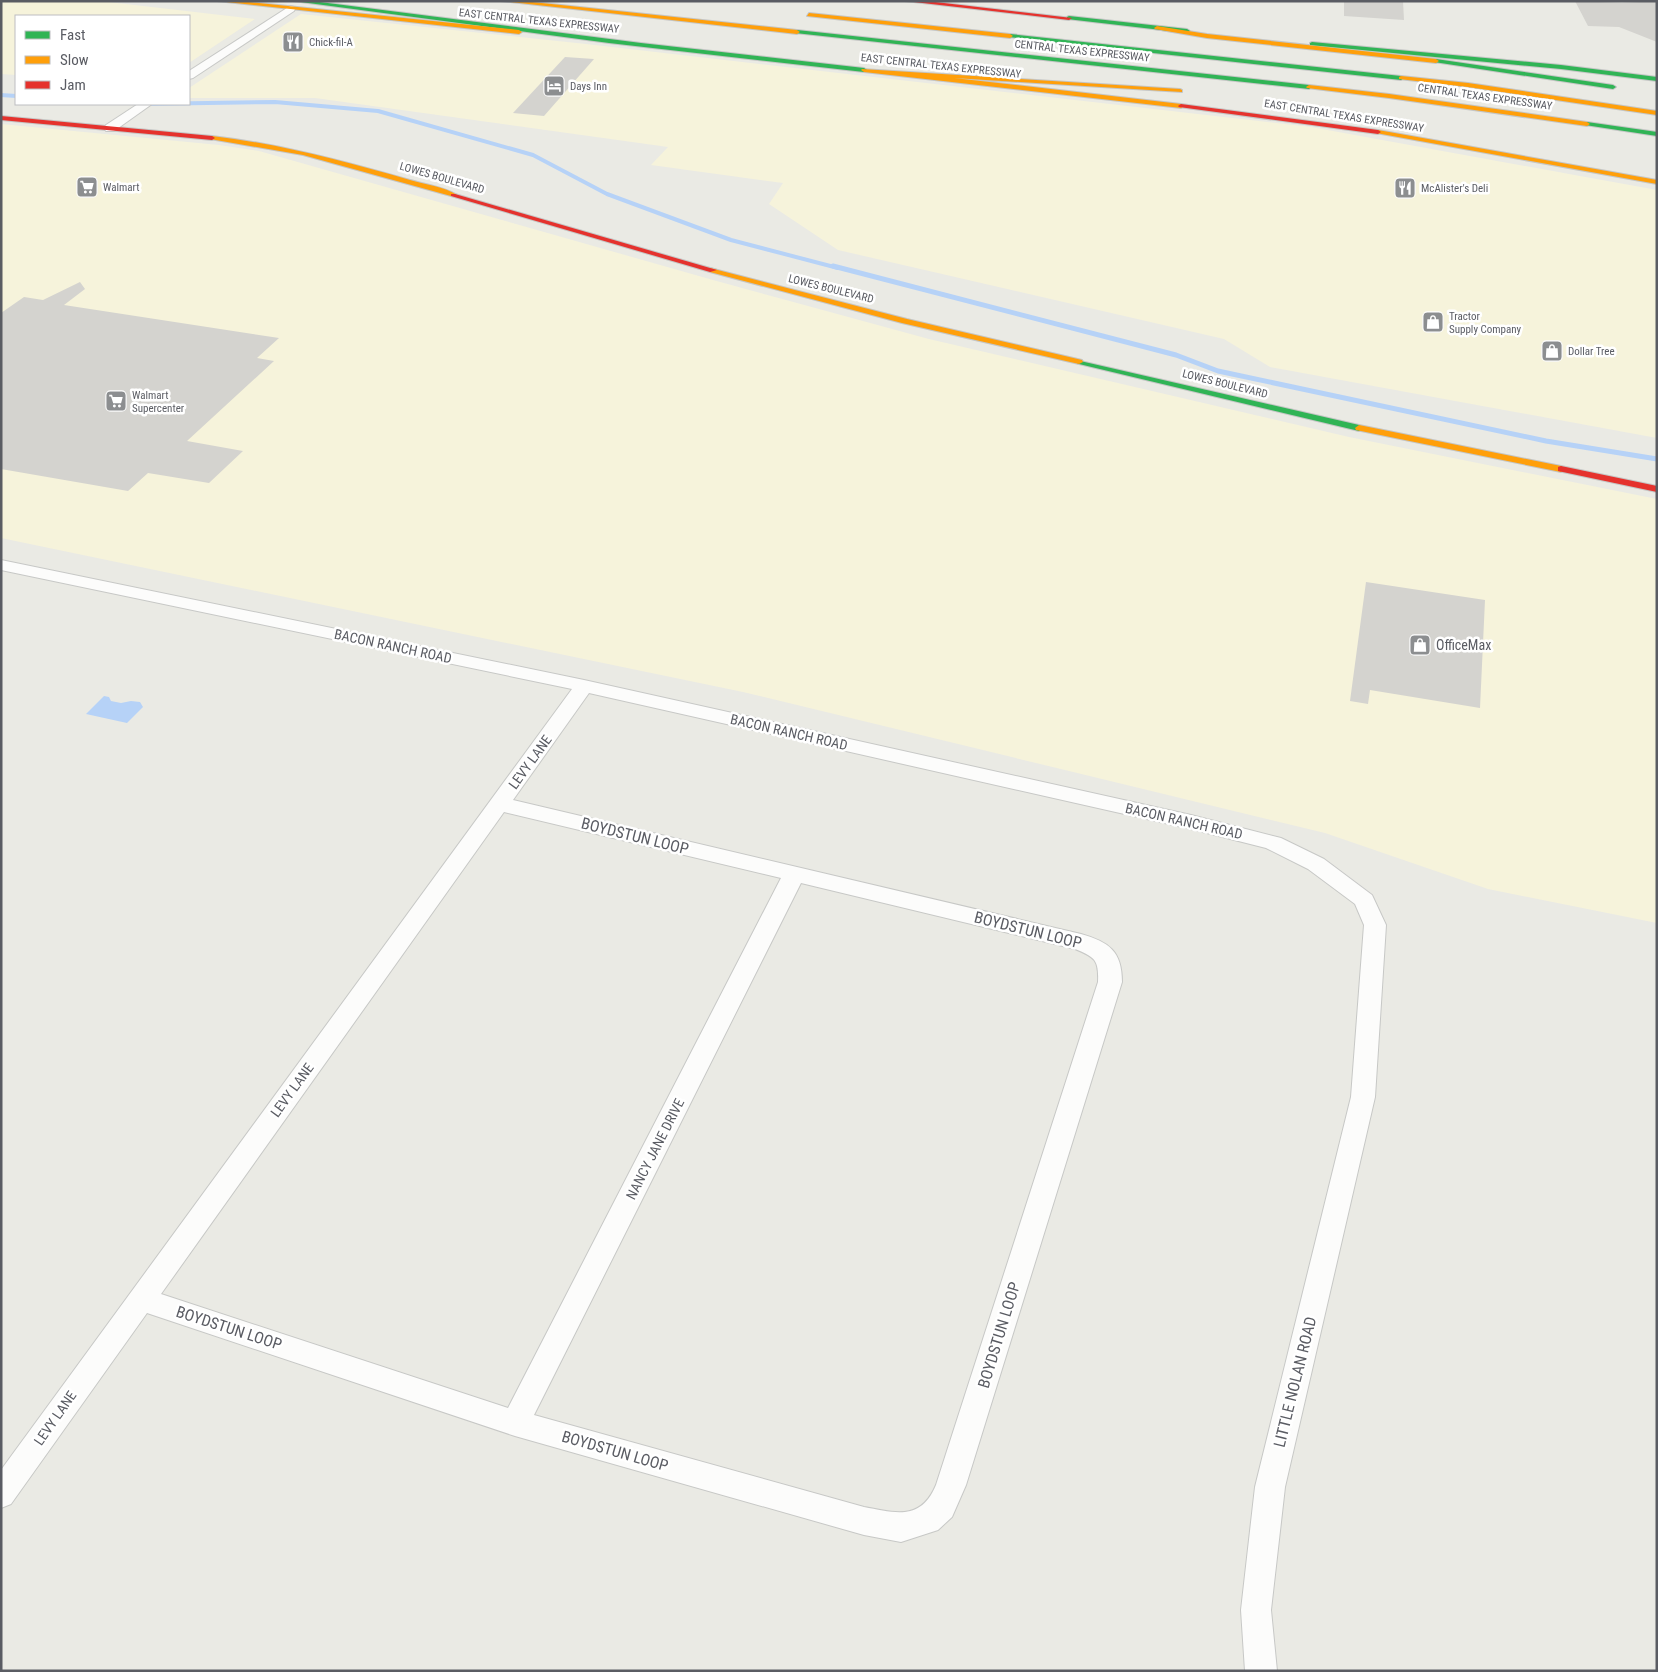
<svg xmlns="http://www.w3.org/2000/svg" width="1658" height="1672" font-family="'Roboto Condensed',sans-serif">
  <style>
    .commercial { fill: #f6f3db }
    .water { fill: #b6d2f7 }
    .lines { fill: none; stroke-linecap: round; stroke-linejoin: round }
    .stream-far1 { stroke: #b6d2f7; stroke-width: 4 }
    .stream { stroke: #b6d2f7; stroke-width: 5 }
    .building { fill: #d4d3cf }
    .street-casing { stroke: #c7c8c6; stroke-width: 2 }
    .fast-casing { stroke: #c5c6c5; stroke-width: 2 }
    .slow-casing { stroke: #c5c6c5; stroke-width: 2 }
    .jam-casing { stroke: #c5c6c5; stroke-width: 2 }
    .street { fill: #fcfcfb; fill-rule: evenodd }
    .fast { fill: #30b455; fill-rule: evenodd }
    .slow { fill: #ff9f0a; fill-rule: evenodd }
    .jam { fill: #e5322d; fill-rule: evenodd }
    .labels { text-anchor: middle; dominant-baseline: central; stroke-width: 5; stroke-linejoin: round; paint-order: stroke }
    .far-street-label { font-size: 11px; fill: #5a5c63; stroke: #fff }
    .far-poi-label { font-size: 11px; fill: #5a5c63; stroke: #fff; text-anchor: start }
    .poi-label { font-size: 14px; fill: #5a5c63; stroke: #fff; text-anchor: start }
    .street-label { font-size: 14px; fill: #5a5c63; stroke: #fff }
    .near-street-label { font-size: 16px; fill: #5a5c63; stroke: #fff }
  </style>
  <rect width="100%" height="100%" fill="#eaeae4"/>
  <!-- commercial -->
  <g class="commercial">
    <polygon points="1,1 100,1 255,19 189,63 189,16 16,16 16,75 1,74"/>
    <polygon points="301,14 586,44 1311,127 1657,190 1657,438 1270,367 1224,339 838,250 769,204 783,183 651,165 668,147 315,98 189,98 189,88"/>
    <polygon points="1,124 219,145 259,151 713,280 929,339 1349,437 1657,499 1657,923 1488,889 1325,833 743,692 1,538"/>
  </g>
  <!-- water -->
  <polygon class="water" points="104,696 109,697 111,701 121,703 131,701 140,702 143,707 127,723 86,714"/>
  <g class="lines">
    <!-- stream-far1 -->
    <g class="stream-far1">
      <polyline points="1,95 16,96"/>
      <polyline points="142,104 275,102 378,111 533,155 607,194 731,240 838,268"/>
    </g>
    <!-- stream -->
    <polyline class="stream" points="833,266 1176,355 1218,371 1546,441 1657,459"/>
  </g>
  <!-- building -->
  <g class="building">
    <polygon points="1344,1 1403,1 1404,20 1344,16"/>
    <polygon points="1575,1 1622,3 1657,1 1657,42 1619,27 1588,26"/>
    <polygon points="565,57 594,59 544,116 513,113"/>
    <polygon points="80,282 85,289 64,305 279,338 257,358 274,361 187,441 243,451 209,483 148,473 128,491 1,469 1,313 24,297 43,300"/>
    <polygon points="1366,582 1485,600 1480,708 1370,690 1368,704 1350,701"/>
  </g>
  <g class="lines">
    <!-- street casing -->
    <g class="street-casing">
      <g id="street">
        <polygon points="290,6 294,7 295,9 294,11 193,78 189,79 189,71"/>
        <polygon points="138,104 152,104 114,131 106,131 104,128 106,125"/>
        <path d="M1 560 584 680 1191 815 1281 838 1324 859 1372 895 1386 925 1375 1097 1285 1487 1271 1610 1277 1671H1245L1241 1610 1255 1487 1351 1097 1364 925 1355 904 1308 869 1266 848 1191 829 589 693 513 800 1081 934C1109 942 1122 951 1122 982L966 1485 952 1517 938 1530 901 1542 864 1535 515 1436 147 1313 11 1504 1 1508V1470L572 689 1 570ZM504 812 781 878 508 1408 161 1294ZM801 883 1075 949C1095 957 1099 960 1098 982L936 1485C921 1521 896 1513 864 1507L534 1415Z"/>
      </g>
    </g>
    <!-- fast casing -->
    <g class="fast-casing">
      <g id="fast">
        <polygon points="293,1 312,1 641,43 864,68 867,70 864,72 609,43"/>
        <polygon points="1069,16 1187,29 1190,31 1187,33 1067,19 1067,17"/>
        <polygon points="797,30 1309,85 1312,87 1309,89 795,33 795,31"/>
        <polygon points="1010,34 1401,76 1404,78 1401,80 1008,37 1007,36"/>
        <polygon points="1312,42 1561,65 1657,77 1657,81 1561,69 1310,45 1310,43"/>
        <polygon points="1436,59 1613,85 1616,87 1613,89 1434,62 1434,60"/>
        <polygon points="1587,122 1657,132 1657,136 1585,125 1584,124"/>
        <polygon points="1076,360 1359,425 1363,428 1359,431 1079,364 1075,362"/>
      </g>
    </g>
    <!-- slow casing -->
    <g class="slow-casing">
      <g id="slow">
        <polygon points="217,1 239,1 519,30 522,32 519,34"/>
        <polygon points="501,1 523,1 797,30 800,32 797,34"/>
        <polygon points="809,13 1010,34 1013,36 1010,38 807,16"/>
        <polygon points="1157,26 1207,34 1436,59 1439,61 1436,63 1207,38 1155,29 1154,28"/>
        <polygon points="862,69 1180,89 1182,90 1182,92 954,78 1181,104 1184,106 1181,108 864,72 861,70"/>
        <polygon points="1401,76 1468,83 1657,111 1657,115 1468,87 1399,79 1399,77"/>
        <polygon points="1309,85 1389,94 1587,122 1590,124 1587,126 1389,98 1307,88 1306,87"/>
        <polygon points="1378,130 1657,180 1657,184 1376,133 1376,131"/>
        <path d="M212 136C280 144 344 161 410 180 424 184 445 187 457 195L451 196 303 155 210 139 209 138Z"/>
        <polygon points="710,268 907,319 1082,360 1083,362 1079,364 902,323 710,272"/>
        <polygon points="1359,425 1561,466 1565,469 1561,472 1356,430 1355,428"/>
      </g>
    </g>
    <!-- jam casing -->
    <g class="jam-casing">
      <g id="jam">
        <polygon points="905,1 927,1 1072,18 1069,20"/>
        <polygon points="1181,104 1378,130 1381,132 1378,134 1179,107 1178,106"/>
        <polygon points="1,116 212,136 215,138 212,140 1,120"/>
        <polygon points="451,194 455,194 717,270 710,272 451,196"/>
        <polygon points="1561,466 1657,486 1657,492 1558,471 1558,467"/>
      </g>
    </g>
    <!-- street -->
    <use href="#street" class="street"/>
    <!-- fast -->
    <use href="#fast" class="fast"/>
    <!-- slow -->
    <use href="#slow" class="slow"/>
    <!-- jam -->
    <use href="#jam" class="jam"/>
  </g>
  <!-- icons -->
  <defs>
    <g id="restaurant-square" transform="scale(1.125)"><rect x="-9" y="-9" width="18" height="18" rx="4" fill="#8c8e90" stroke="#fff"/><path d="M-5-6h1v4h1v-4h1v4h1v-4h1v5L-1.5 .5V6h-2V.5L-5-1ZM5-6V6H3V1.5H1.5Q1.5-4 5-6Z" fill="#fff"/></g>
    <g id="hotel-square" transform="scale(1.125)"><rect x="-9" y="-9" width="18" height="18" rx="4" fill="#8c8e90" stroke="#fff"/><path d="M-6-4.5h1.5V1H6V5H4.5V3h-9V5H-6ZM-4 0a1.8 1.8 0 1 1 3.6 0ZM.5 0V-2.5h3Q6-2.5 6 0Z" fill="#fff"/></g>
    <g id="supermarket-square" transform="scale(1.125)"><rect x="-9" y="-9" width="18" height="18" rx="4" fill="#8c8e90" stroke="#fff"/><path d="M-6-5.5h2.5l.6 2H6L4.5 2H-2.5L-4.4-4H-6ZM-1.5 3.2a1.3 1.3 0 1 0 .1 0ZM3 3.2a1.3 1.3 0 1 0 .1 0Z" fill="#fff"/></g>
    <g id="shop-square" transform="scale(1.125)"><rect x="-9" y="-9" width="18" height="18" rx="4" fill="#8c8e90" stroke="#fff"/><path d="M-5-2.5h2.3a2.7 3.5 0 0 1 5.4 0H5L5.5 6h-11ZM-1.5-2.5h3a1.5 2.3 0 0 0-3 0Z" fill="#fff"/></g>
  </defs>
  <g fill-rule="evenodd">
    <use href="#restaurant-square" x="293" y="42"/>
    <use href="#hotel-square" x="554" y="86"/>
    <use href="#supermarket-square" x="87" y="187"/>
    <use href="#restaurant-square" x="1405" y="188"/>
    <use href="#shop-square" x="1433" y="322"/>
    <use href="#shop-square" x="1552" y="351"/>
    <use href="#supermarket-square" x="116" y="401"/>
    <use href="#shop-square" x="1420" y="645"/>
  </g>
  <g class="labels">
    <!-- far-street labels -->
    <g class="far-street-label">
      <text transform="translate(539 21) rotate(6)">EAST CENTRAL TEXAS EXPRESSWAY</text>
      <text transform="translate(1082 51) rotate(6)">CENTRAL TEXAS EXPRESSWAY</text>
      <text transform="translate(941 66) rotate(6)">EAST CENTRAL TEXAS EXPRESSWAY</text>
      <text transform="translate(1485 97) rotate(8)">CENTRAL TEXAS EXPRESSWAY</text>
      <text transform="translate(1344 116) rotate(9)">EAST CENTRAL TEXAS EXPRESSWAY</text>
      <text transform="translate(442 178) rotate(16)">LOWES BOULEVARD</text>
      <text transform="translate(831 289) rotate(14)">LOWES BOULEVARD</text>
      <text transform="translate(1225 384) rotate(14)">LOWES BOULEVARD</text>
    </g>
    <!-- far-poi labels -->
    <g class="far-poi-label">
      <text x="309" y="42">Chick-fil-A</text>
      <text x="570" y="86">Days Inn</text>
      <text x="103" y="187">Walmart</text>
      <text x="1421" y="188">McAlister's Deli</text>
      <text x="1449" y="316">Tractor<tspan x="1449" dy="13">Supply Company</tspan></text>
      <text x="1568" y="351">Dollar Tree</text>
      <text x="132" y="395">Walmart<tspan x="132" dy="13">Supercenter</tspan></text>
    </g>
    <!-- poi labels -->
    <g class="poi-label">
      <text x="1436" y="645">OfficeMax</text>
    </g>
    <!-- street labels -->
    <g class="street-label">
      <text transform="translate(393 646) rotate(12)">BACON RANCH ROAD</text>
      <text transform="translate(789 732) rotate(13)">BACON RANCH ROAD</text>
      <text transform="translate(530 762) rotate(-54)">LEVY LANE</text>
      <text transform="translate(1184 821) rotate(13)">BACON RANCH ROAD</text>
      <text transform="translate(292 1090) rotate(-54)">LEVY LANE</text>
      <text transform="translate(655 1149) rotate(-63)">NANCY JANE DRIVE</text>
      <text transform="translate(55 1418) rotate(-55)">LEVY LANE</text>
    </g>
    <!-- near-street labels -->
    <g class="near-street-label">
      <text transform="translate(635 836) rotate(14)">BOYDSTUN LOOP</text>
      <text transform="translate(1028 930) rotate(14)">BOYDSTUN LOOP</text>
      <text transform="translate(229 1328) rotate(18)">BOYDSTUN LOOP</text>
      <text transform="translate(999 1335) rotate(-73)">BOYDSTUN LOOP</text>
      <text transform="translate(1295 1382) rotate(-76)">LITTLE NOLAN ROAD</text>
      <text transform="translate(615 1451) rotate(16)">BOYDSTUN LOOP</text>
    </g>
  </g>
  <!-- border -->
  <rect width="1658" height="1672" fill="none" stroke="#5a5c63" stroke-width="5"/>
  <!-- legend -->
  <rect x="15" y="15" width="175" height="90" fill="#ffffff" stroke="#bdbec1"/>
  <rect x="25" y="31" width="25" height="8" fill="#30b455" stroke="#bdbec1"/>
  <text x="60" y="40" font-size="15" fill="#5a5c63">Fast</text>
  <rect x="25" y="56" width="25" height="8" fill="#ff9f0a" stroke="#bdbec1"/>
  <text x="60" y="65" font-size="15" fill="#5a5c63">Slow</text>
  <rect x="25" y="81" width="25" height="8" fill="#e5322d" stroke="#bdbec1"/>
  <text x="60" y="90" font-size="15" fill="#5a5c63">Jam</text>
</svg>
